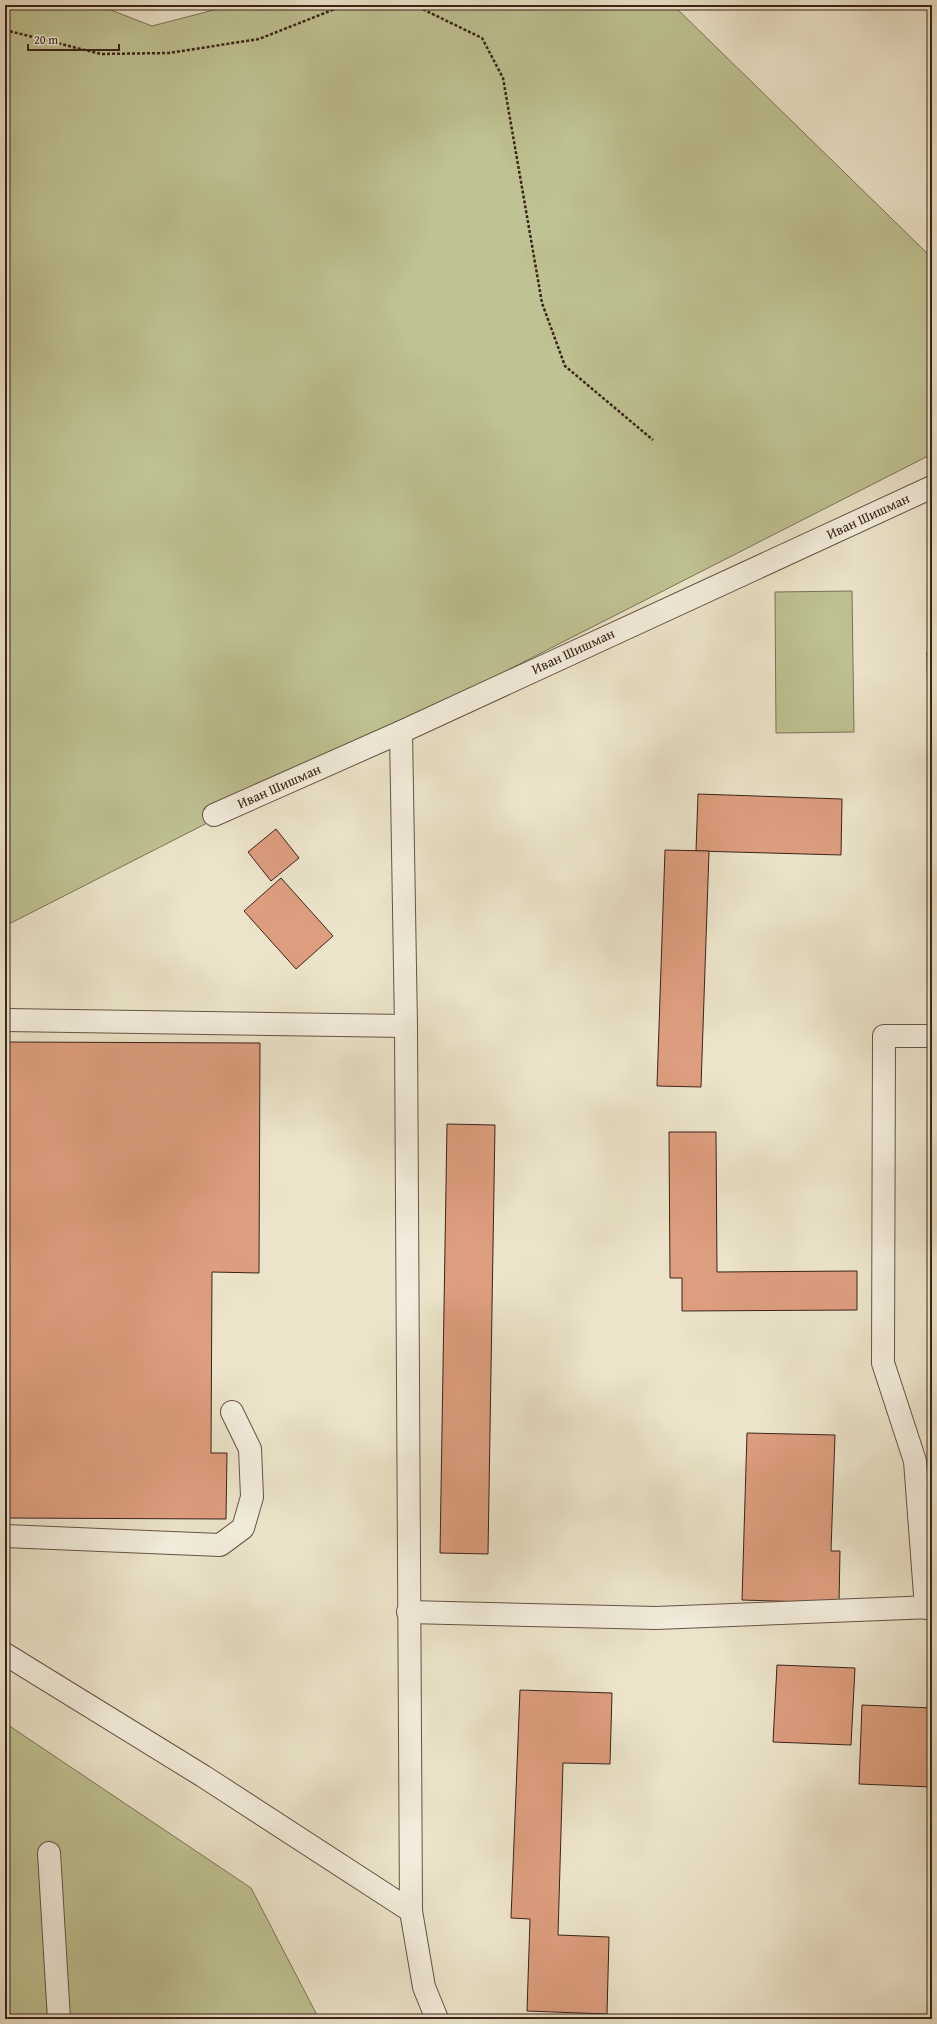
<svg xmlns="http://www.w3.org/2000/svg" width="937" height="2024" font-family="'Gentium Book Plus',serif">
  <style>
    .green { fill: #bfc292; stroke: #7d7255 }
    .building { fill: #dd9e7f; stroke: #3b2318 }
    .lines { fill: none; stroke-linecap: round; stroke-linejoin: round }
    .minor-casing { stroke: #675344; stroke-width: 24 }
    .path { stroke: #3b2318; stroke-width: 2.5; stroke-dasharray: 3 2; stroke-linecap: butt }
    .minor { stroke: #f3eddd; stroke-width: 22 }
    .labels { text-anchor: middle; dominant-baseline: central; stroke-width: 3; stroke-linejoin: round; paint-order: stroke }
    .street-label { font-size: 14px; fill: #3b2318; stroke: #f3eddd }
  </style>
  <rect width="100%" height="100%" fill="#ece4ca"/>
  <filter id="stains"><feTurbulence type="fractalNoise" baseFrequency=".005" numOctaves="4"/><feColorMatrix values="0 0 0 0 .2 0 0 0 0 .09 0 0 0 0 .02 0 0 0 .5 -.17"/></filter>
  <radialGradient id="worn" r=".72"><stop offset=".6" stop-color="#630" stop-opacity="0"/><stop offset="1" stop-color="#630" stop-opacity=".3"/></radialGradient>
  <!-- green -->
  <g class="green">
    <polygon points="5,5 98,5 152,26 233,5 673,5 932,258 932,454 5,926"/>
    <polygon points="852,591 854,732 776,733 775,592"/>
    <polygon points="5,1723 251,1888 319,2019 5,2019"/>
  </g>
  <!-- building -->
  <g class="building">
    <polygon points="927,652 932,652 932,892 931,892"/>
    <polygon points="698,794 842,799 841,855 696,851"/>
    <polygon points="276,829 299,858 271,881 248,852"/>
    <polygon points="665,850 709,851 701,1087 657,1086"/>
    <polygon points="281,878 333,936 296,969 244,911"/>
    <polygon points="5,1042 260,1043 259,1273 212,1272 211,1453 227,1453 226,1519 5,1518"/>
    <polygon points="447,1124 495,1125 488,1554 440,1553"/>
    <polygon points="669,1132 716,1132 717,1272 857,1271 857,1310 682,1311 682,1278 670,1278"/>
    <polygon points="747,1433 835,1435 831,1551 840,1551 839,1603 742,1600"/>
    <polygon points="777,1665 855,1668 851,1745 773,1742"/>
    <polygon points="520,1690 612,1693 610,1764 563,1763 558,1935 609,1937 607,2014 527,2011 530,1919 511,1918"/>
    <polygon points="862,1705 932,1708 932,1787 859,1784"/>
  </g>
  <g class="lines">
    <!-- minor casing -->
    <g class="minor-casing">
      <g id="minor">
        <polyline points="401,732 406,1026 411,1911 424,1987 437,2019"/>
        <polyline points="214,815 401,732 932,487"/>
        <polyline points="5,1020 406,1026"/>
        <polyline points="5,1536 220,1545 243,1528 252,1497 250,1449 232,1412"/>
        <polyline points="926,1608 915,1461 883,1363 884,1036 932,1036"/>
        <polyline points="408,1612 656,1618 932,1607"/>
        <polyline points="5,1654 203,1776 411,1911"/>
        <polyline points="49,1853 59,2019"/>
      </g>
    </g>
    <!-- path -->
    <g class="path">
      <polyline points="414,5 482,38 503,78 542,303 565,366 653,440"/>
      <polyline points="5,30 101,54 169,53 259,39 345,5"/>
    </g>
    <!-- minor -->
    <use href="#minor" class="minor"/>
  </g>
  <g class="labels">
    <!-- street labels -->
    <g class="street-label">
      <text transform="translate(868 516) rotate(-25)">Иван Шишман</text>
      <text transform="translate(573 651) rotate(-25)">Иван Шишман</text>
      <text transform="translate(279 786) rotate(-24)">Иван Шишман</text>
    </g>
  </g>
  <!-- margin -->
  <rect width="937" height="2024" fill="none" stroke="#ece4ca" stroke-width="20"/>
  <rect x="6" y="6" width="925" height="2012" fill="none" stroke="#3b2318" stroke-width="2"/>
  <rect x="10" y="10" width="917" height="2004" fill="none" stroke="#3b2318"/>
  <!-- scale -->
  <path d="M28 44v6h91v-6" fill="none" stroke="#3b2318" stroke-width="2"/>
  <text x="34" y="44" font-size="12" fill="#3b2318" stroke="#f3eddd" stroke-width="3" paint-order="stroke">20 m</text>
  <rect width="100%" height="100%" filter="url(#stains)"/>
  <rect width="100%" height="100%" fill="url(#worn)"/>
</svg>
